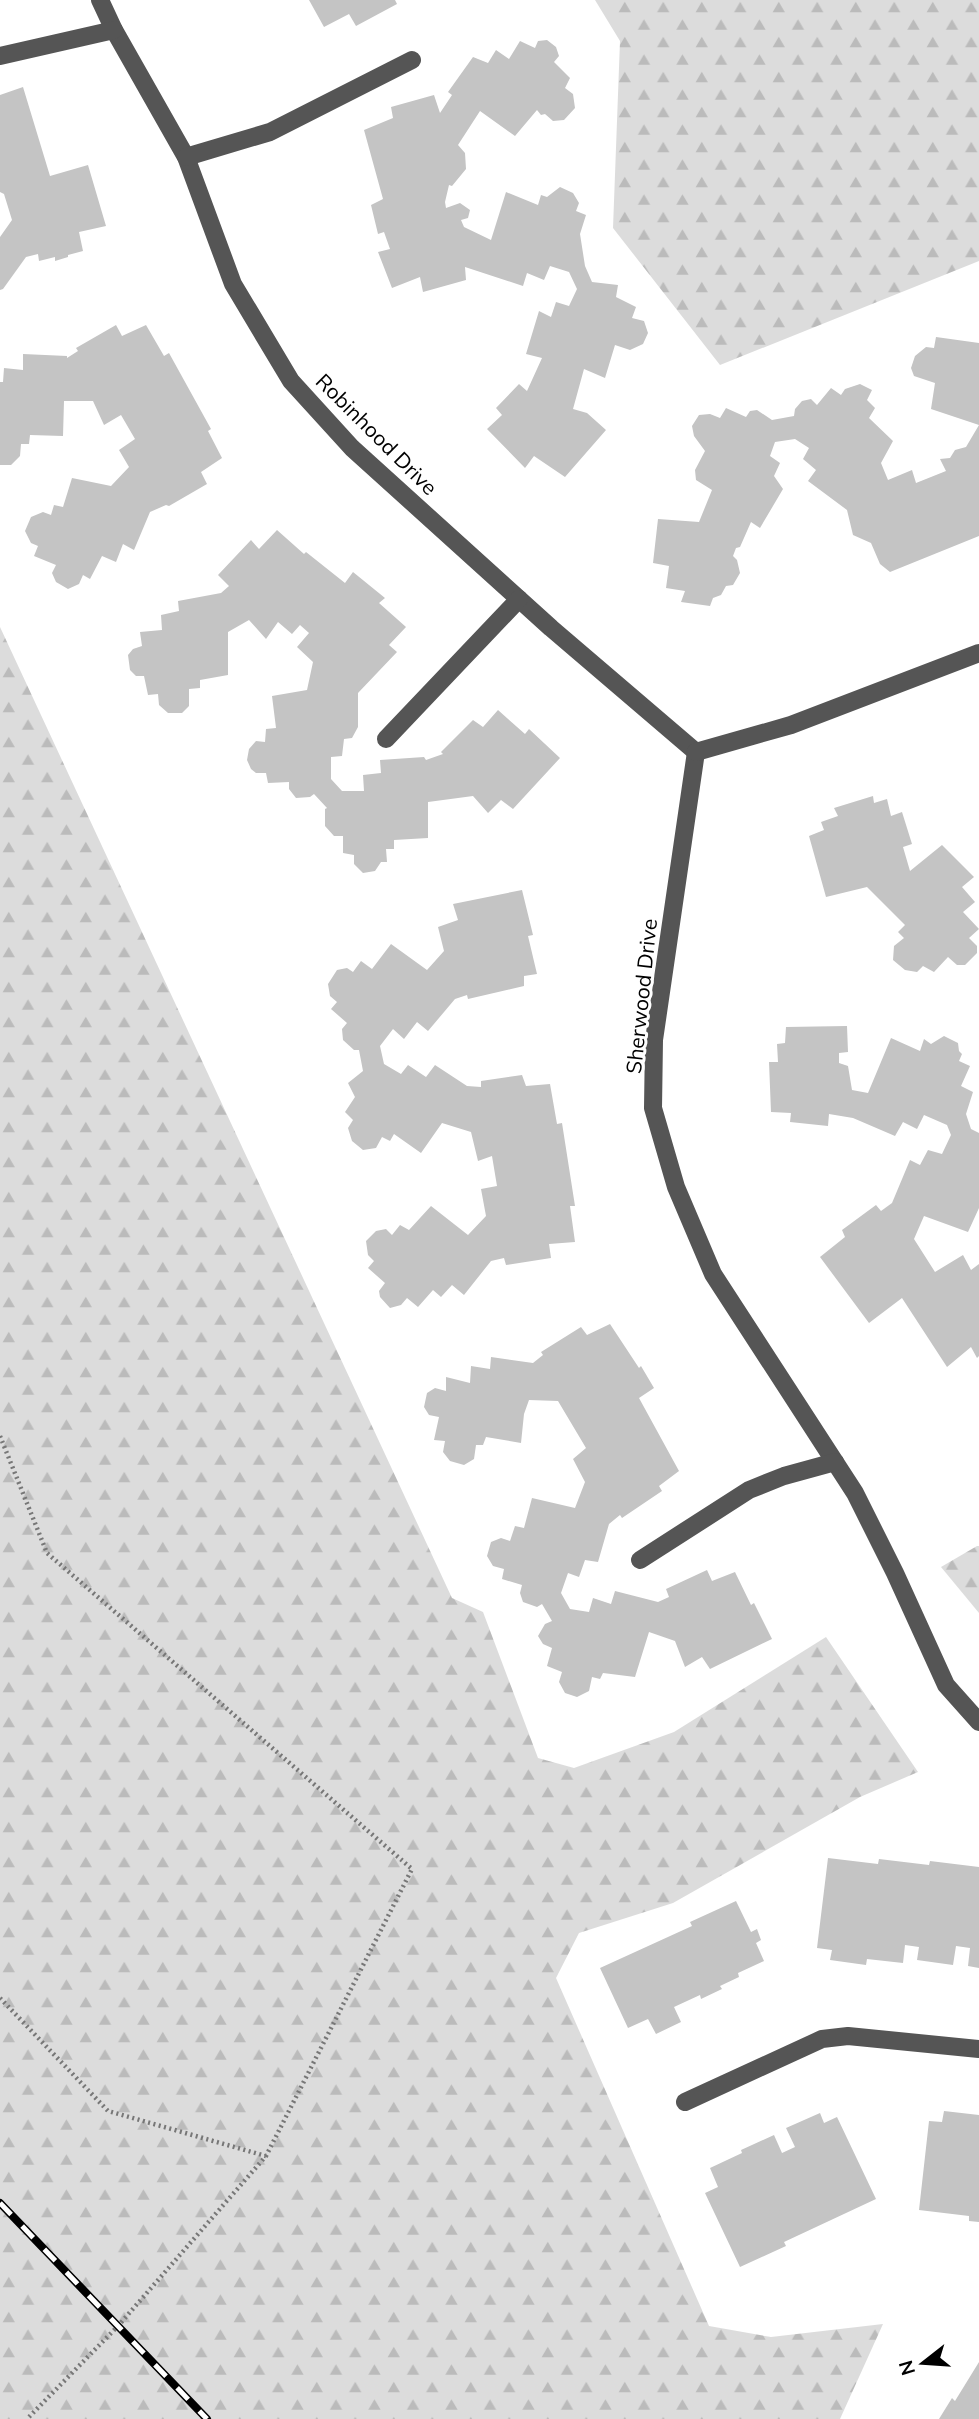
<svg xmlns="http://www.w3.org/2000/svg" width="979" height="2419" font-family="Mulish,sans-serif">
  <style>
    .forest { fill: url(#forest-firs) }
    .building { fill: #c4c4c4 }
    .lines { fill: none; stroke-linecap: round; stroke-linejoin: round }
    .path { stroke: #777; stroke-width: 4.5; stroke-dasharray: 2 3.5; stroke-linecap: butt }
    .minor { stroke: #555; stroke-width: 18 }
    .rail-casing { stroke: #000; stroke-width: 8 }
    .rail { stroke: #fff; stroke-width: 5; stroke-dasharray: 16; stroke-linecap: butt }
    .labels { text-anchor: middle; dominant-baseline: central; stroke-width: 6; stroke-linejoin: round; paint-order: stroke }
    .street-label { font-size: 21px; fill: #000; stroke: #fff }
  </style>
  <defs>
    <pattern id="forest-firs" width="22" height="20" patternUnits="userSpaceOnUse" patternTransform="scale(1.75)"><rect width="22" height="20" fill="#dcdcdc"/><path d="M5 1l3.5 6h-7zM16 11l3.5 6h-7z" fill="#bbb"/></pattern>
  </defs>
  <rect width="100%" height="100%" fill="#fff"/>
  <!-- forest -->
  <g class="forest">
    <polygon points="595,0 979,0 979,261 720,365 613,228 620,41"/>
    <polygon points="0,627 452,1598 483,1612 538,1758 574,1768 674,1732 826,1637 918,1772 860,1797 673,1903 579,1933 556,1978 709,2326 771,2337 883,2324 840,2419 0,2419"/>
    <polygon points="977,1546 979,1546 979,1613 941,1567"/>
  </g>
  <!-- building -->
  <g class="building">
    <polygon points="309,0 395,0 397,4 356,26 349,14 324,27"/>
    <polygon points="547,40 556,47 559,56 554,62 570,78 565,88 573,94 575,108 564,120 553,121 545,114 541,115 537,110 515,136 480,111 458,145 465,153 466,169 452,186 449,185 445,202 446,208 460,203 470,210 468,218 461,220 464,227 491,240 506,192 538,205 541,195 547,197 560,187 573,193 579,203 576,211 586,215 580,234 585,266 592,282 618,285 616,297 636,307 632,318 644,321 648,333 643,344 630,350 615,345 605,378 584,369 573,409 587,413 606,430 565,477 534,456 525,468 487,429 502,415 496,408 519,384 527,391 542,358 526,354 539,311 551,317 556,302 569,306 577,289 569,272 550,266 544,280 527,273 523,286 465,267 466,280 423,292 420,277 392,288 378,252 390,249 384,232 378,234 371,205 383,199 364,130 393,118 391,107 434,95 440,113 452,95 448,92 473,57 488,63 496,50 509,59 520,41 535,48 538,41"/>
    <polygon points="23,87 50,176 88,165 106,226 79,232 83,251 68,255 68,257 55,261 55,257 39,261 38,254 26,257 3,289 0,290 0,237 12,220 4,194 0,192 0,95"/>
    <polygon points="116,325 122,336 146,325 164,356 169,353 211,429 208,431 222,458 201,472 207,484 169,506 166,505 150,512 134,550 123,544 116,562 102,556 90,579 83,575 79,584 68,589 56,582 52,573 56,565 34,556 38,546 31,543 25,531 31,517 43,512 51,515 54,505 63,507 72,478 111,486 129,467 119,450 135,439 121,415 104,425 93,401 64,401 63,436 30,435 29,444 21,444 20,456 11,465 0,465 0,382 3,382 4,368 23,370 23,354 67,356 67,358 78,351 76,348"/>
    <polygon points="936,337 979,343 979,536 890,572 880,564 871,543 853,535 847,510 808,481 816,470 803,459 809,448 795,439 775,442 770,456 780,463 774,476 783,489 760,528 751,522 740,547 736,548 733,556 737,560 740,573 733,585 726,586 721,595 713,598 710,606 681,602 685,591 666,588 669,566 653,563 658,519 699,522 712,490 696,480 695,470 705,451 694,436 692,426 699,415 710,414 720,418 726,408 746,417 750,411 757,410 772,420 794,416 795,409 802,401 811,399 817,405 831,388 841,395 845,389 860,384 872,390 867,400 875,408 869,418 893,441 881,463 888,480 912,470 916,483 946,471 940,459 950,458 955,450 966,447 979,425 931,409 935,383 914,376 911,368 915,356 926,347 934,348"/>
    <polygon points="277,530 304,554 306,552 345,583 353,572 385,598 379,603 406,627 389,645 397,652 358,693 358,727 352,738 344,739 342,756 331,757 331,779 342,791 364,791 363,775 381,773 380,760 424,757 426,760 443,754 441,752 473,720 483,727 498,710 525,734 529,729 560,758 513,809 501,800 488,813 473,796 428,802 428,838 394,840 394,849 386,849 387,862 381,862 375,871 363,873 354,864 354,855 343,853 343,836 334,836 325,826 325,809 327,808 314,794 310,797 296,798 289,789 289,782 268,783 266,773 256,773 251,769 247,760 249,749 256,741 265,742 266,729 276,728 272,696 307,690 313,662 297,647 309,633 300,625 292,634 278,622 266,639 249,620 228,632 228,675 200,680 200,688 189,689 189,706 182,713 168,713 159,705 158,694 148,695 144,676 136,676 130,670 128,655 133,649 142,646 140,632 162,630 161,615 179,611 178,601 221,593 229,586 218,575 251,540 259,549"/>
    <polygon points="873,796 874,803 887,799 891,816 902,812 912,844 903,847 910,871 942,845 974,877 962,887 975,902 963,912 979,929 969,938 977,946 977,953 965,965 957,965 948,957 934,972 923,966 917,972 905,970 893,960 894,946 904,938 898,932 905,925 867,887 826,897 809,836 824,830 821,822 838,816 834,808"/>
    <polygon points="522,890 533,935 528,936 537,974 524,976 524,986 468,999 467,995 455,999 428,1031 417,1022 404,1039 393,1029 380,1046 384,1064 401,1074 408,1065 426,1077 435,1065 467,1086 481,1087 481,1081 522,1075 526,1086 550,1084 557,1124 562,1123 575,1206 570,1206 575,1242 549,1244 551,1258 506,1265 504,1258 491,1261 464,1295 452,1285 441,1297 433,1290 418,1307 407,1298 401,1305 390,1308 380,1297 379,1291 385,1283 368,1268 374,1261 368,1255 366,1241 376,1231 386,1229 392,1235 400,1225 409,1230 431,1206 468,1235 486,1216 481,1189 497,1186 492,1156 478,1161 471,1132 442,1123 421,1153 394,1134 390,1141 382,1137 376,1148 363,1150 352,1141 348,1128 353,1120 345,1112 355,1097 348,1083 363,1071 359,1050 354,1050 343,1040 342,1029 347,1023 331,1009 337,1002 330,996 328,984 337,970 347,968 353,972 361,961 372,969 391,944 427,970 444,951 438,927 458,920 453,904"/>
    <polygon points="847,1026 848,1052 839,1053 839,1063 848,1066 852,1090 868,1093 891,1038 920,1051 924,1039 931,1044 944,1036 958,1043 959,1051 962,1054 959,1061 970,1066 961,1086 973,1092 966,1114 971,1129 979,1133 979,1208 968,1232 924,1216 914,1239 935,1272 963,1255 971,1270 979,1264 979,1356 977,1358 971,1347 947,1367 902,1298 869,1323 820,1257 845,1237 842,1230 876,1205 881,1211 892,1203 910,1160 920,1165 928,1150 942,1154 951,1135 947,1125 924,1115 917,1129 903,1122 895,1136 853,1118 829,1114 828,1126 790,1122 791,1113 771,1112 769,1062 778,1062 777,1044 785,1043 786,1027"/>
    <polygon points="610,1324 639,1368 641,1366 654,1388 639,1398 679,1471 659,1486 662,1491 622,1518 620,1515 609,1524 598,1562 585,1560 579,1577 568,1573 561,1593 570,1609 589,1612 593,1598 611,1604 615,1591 658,1602 669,1597 666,1589 707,1570 712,1581 735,1572 751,1605 754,1603 772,1639 710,1669 702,1657 685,1667 675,1641 649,1632 635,1677 603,1673 600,1679 592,1677 589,1691 577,1697 565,1693 559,1682 562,1672 547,1666 552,1648 543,1644 538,1636 545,1624 552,1621 542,1604 537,1607 523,1602 520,1593 522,1585 502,1579 504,1569 493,1566 487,1556 491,1542 501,1538 510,1541 515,1526 524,1528 532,1498 575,1508 585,1482 573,1459 586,1448 558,1401 529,1400 524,1414 521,1443 486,1437 483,1445 476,1445 474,1459 464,1465 450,1461 443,1452 445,1441 434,1440 439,1417 429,1415 424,1407 427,1393 435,1388 446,1391 446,1377 470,1383 471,1366 490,1369 491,1357 533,1363 543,1355 541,1352 581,1327 587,1335"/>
    <polygon points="828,1858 878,1864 879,1859 929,1865 930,1861 979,1867 979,1968 968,1966 970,1948 956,1946 953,1965 917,1960 919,1947 905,1945 903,1963 867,1959 866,1965 830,1960 832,1950 817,1948"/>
    <polygon points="736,1901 751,1932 757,1929 761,1940 756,1943 764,1961 738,1973 739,1977 720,1986 722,1989 701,1999 700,1995 674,2007 681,2022 656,2034 648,2019 628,2028 600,1968 692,1926 690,1922"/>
    <polygon points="944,2111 979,2115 979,2222 969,2221 969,2216 919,2210 929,2121 942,2122"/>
    <polygon points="820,2113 824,2123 837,2117 876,2199 784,2242 786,2246 740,2267 705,2193 718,2187 710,2168 742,2153 741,2150 774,2135 782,2153 795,2147 786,2128"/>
    <polygon points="979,2362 979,2419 939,2419 952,2398 955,2401"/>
  </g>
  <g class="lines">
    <!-- path -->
    <g class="path">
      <polyline points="0,1436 47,1553 412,1869 266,2156 118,2326 27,2419"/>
      <polyline points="0,1998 108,2111 266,2156"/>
    </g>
    <!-- minor -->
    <g class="minor">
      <polyline points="100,0 114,30 186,157 233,284 291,381 352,448 551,628 696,752"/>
      <polyline points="0,56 114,30"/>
      <polyline points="186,157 270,132 412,60"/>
      <polyline points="386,739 519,599"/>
      <polyline points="696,752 654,1040 653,1108 676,1187 713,1274 855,1493 895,1573 946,1685 979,1722"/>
      <polyline points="696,752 791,725 979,653"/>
      <polyline points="640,1560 749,1490 784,1476 835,1462"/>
      <polyline points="685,2102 822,2039 848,2036 979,2049"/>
    </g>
    <!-- rail casing -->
    <g class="rail-casing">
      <polyline id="rail" points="0,2203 207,2419"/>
    </g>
    <!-- rail -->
    <use href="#rail" class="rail"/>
  </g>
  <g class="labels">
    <!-- street labels -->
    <g class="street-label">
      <text transform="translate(377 434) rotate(45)">Robinhood Drive</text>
      <text transform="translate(641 996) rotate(-84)">Sherwood Drive</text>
    </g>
  </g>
  <!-- north arrow -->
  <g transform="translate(923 2363) rotate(253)" stroke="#ffffff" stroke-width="5" paint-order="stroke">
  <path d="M0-5L12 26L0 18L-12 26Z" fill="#000000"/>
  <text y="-10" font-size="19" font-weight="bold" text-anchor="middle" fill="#000000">N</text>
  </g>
</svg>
